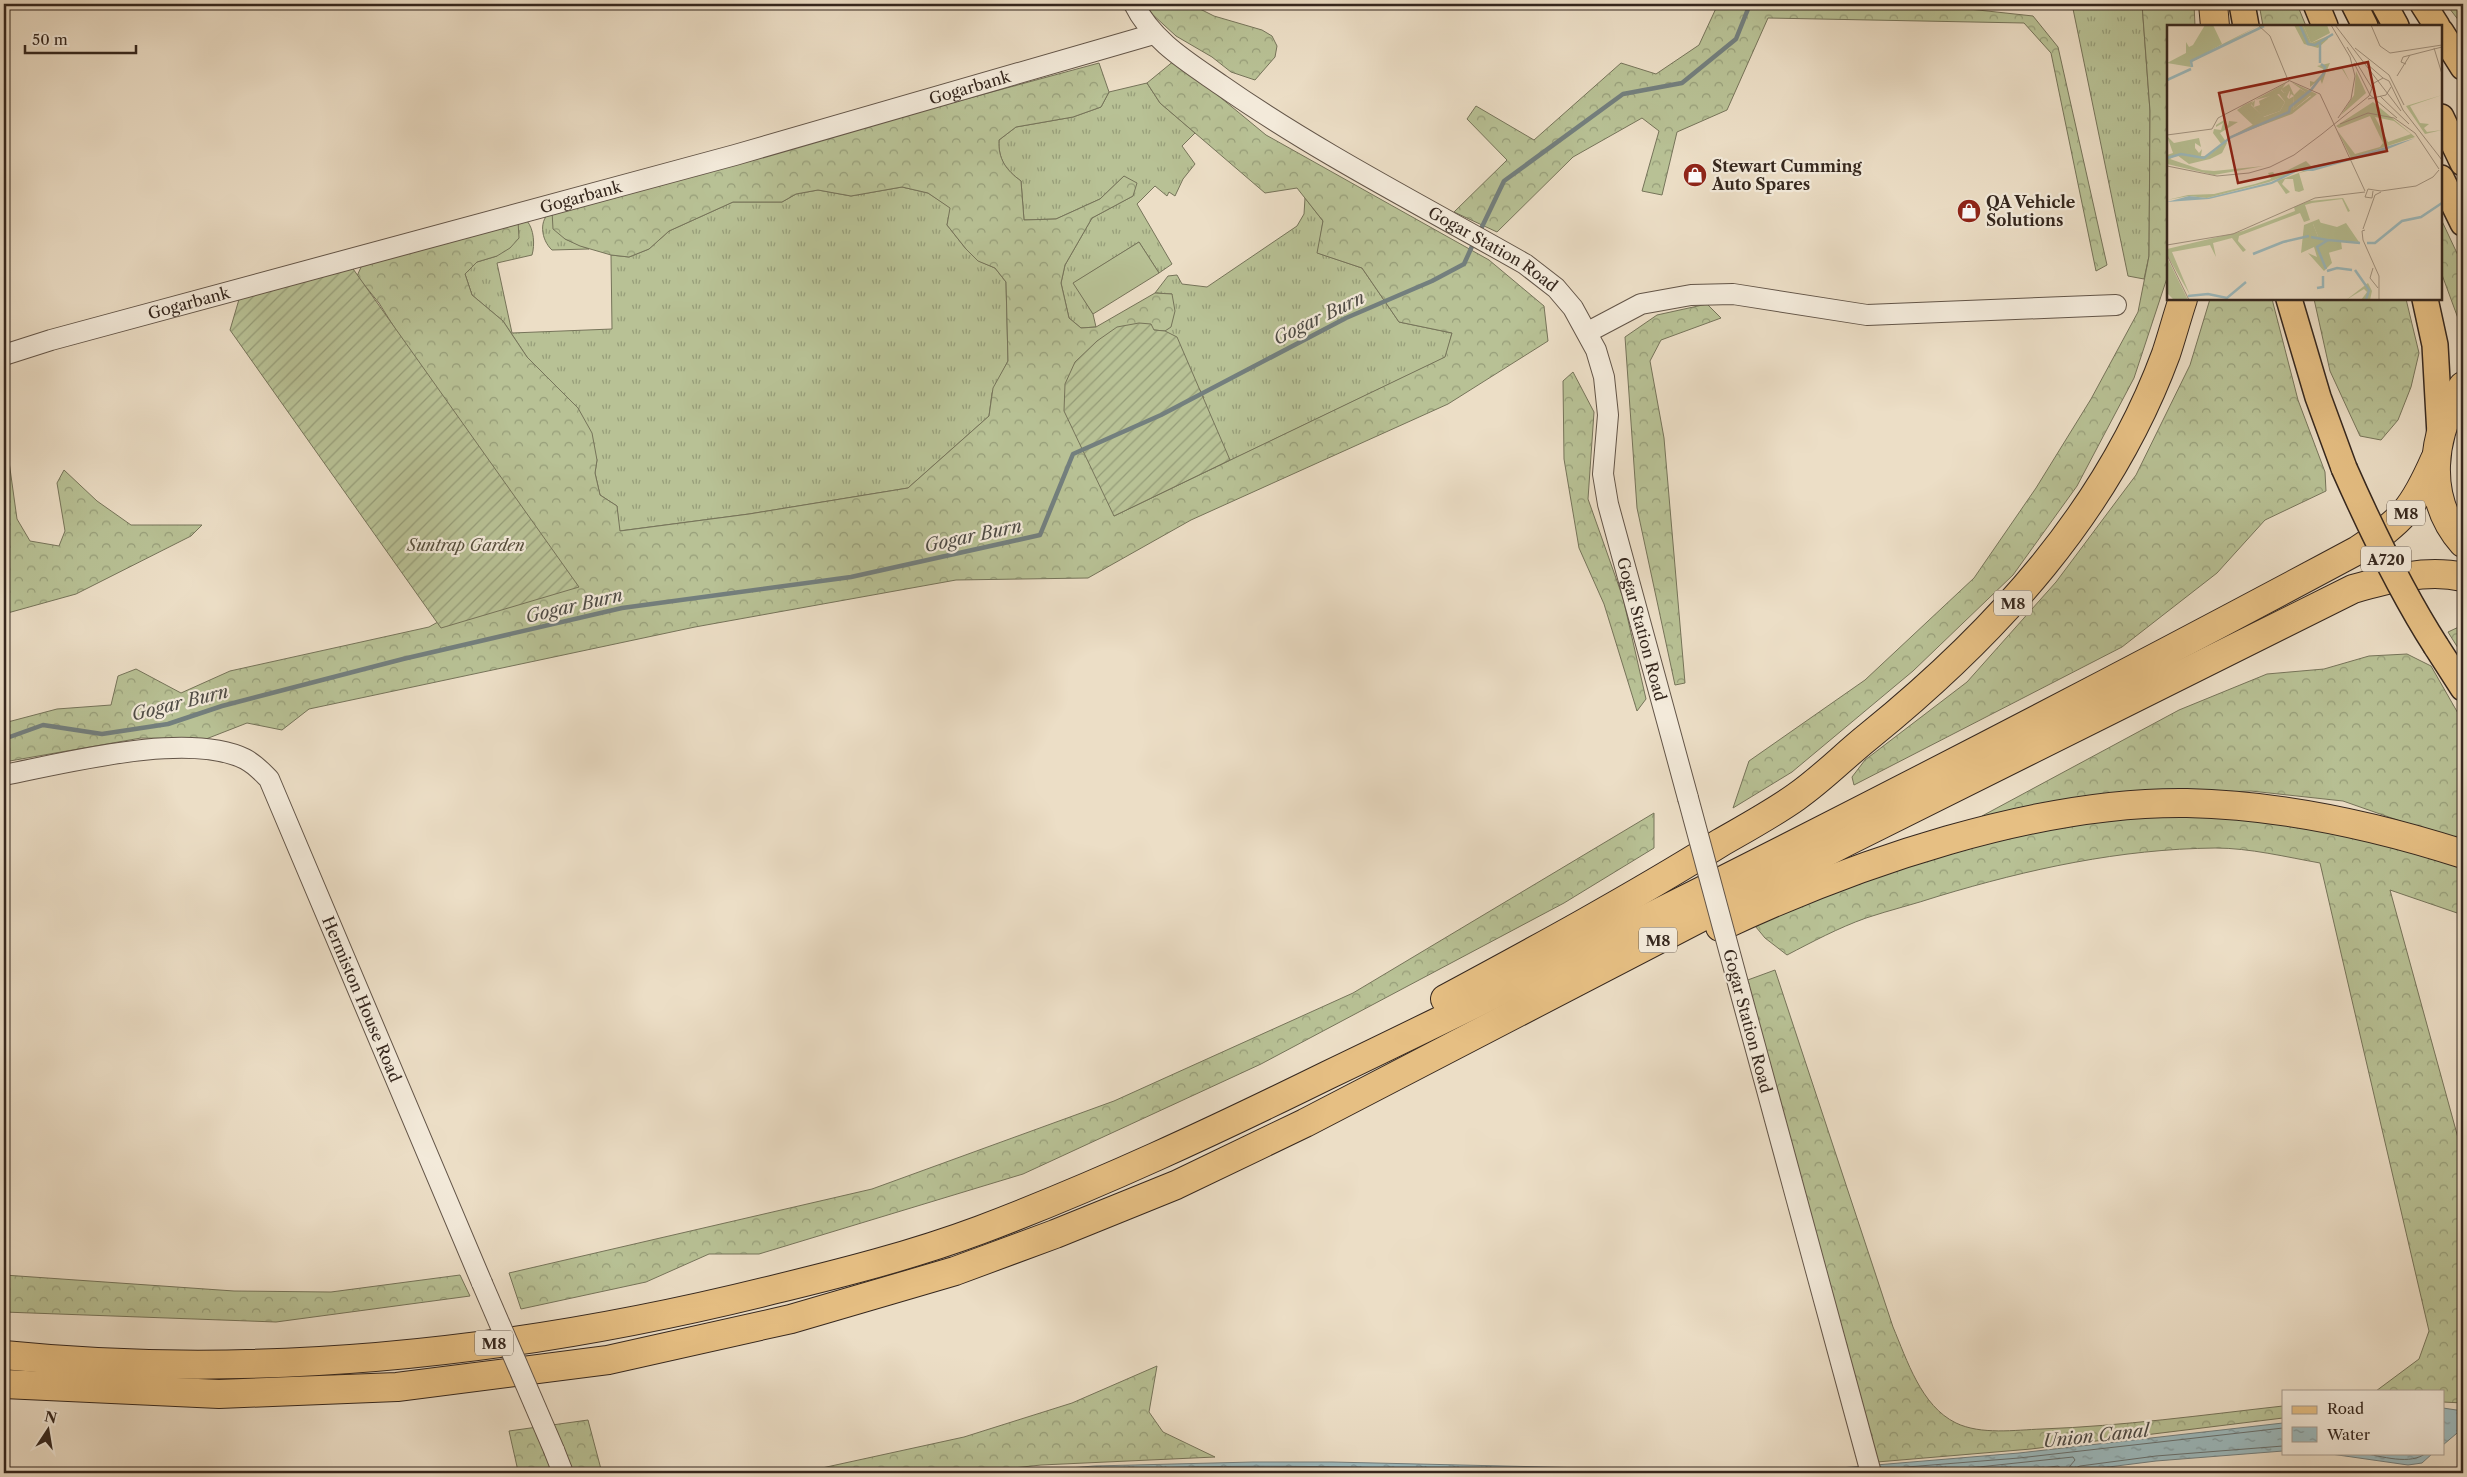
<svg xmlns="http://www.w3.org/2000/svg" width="2467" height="1477" font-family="'Libre Caslon Text',serif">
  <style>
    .grass { fill: url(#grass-tufts); stroke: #76745a }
    .forest { fill: url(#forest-crowns); stroke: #76745a }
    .garden { fill: url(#garden-furrows); stroke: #76745a }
    .pitch { fill: #b8c195; stroke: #76745a }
    .water { fill: url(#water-ripples); stroke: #737f7e }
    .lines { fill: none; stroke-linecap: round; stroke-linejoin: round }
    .shore { stroke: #68706e; stroke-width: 1 }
    .stream { stroke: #737f7e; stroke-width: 4.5 }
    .minor-casing { stroke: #635548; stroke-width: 22 }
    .major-casing { stroke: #35271e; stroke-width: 28 }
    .highway-casing { stroke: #35271e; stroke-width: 30 }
    .minor { stroke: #f3eada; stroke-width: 20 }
    .major { stroke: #e6bf83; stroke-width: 25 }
    .highway { stroke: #e6bf83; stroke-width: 28 }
    .minor-bridge-casing { stroke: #635548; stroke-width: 22; stroke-linecap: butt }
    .major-bridge-casing { stroke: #35271e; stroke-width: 28; stroke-linecap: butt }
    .minor-bridge { stroke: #f3eada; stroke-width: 20 }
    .major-bridge { stroke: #e6bf83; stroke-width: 25 }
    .labels { text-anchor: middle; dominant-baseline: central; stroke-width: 4.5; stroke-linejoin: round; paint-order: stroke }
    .shield { fill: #f3eada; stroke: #6e6256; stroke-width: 1 }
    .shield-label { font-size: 15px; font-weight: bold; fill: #35271e }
    .street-label { font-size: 16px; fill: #35271e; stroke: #f3eada }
    .poi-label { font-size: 16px; font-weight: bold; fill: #35271e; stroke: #f3eada; text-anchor: start }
    .park-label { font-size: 16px; font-style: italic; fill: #564e3c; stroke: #f3eada }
    .water-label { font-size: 18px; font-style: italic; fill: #4f4c46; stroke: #f3eada }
    .inset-river { fill: none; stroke: #9cbabe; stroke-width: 2.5 }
    .inset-road { fill: none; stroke: #a39583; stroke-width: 1 }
    .view { fill: #8f2418; fill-opacity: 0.15; stroke: #8f2418; stroke-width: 2.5 }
    .inset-edge { fill: none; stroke: #35271e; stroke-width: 2.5 }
  </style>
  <defs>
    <pattern id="grass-tufts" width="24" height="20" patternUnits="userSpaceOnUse" patternTransform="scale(1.25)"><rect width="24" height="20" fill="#b8c195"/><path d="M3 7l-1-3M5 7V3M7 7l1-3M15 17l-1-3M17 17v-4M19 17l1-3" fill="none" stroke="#969d79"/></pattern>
    <pattern id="forest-crowns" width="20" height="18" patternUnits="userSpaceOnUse" patternTransform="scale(1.25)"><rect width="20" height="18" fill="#b8c195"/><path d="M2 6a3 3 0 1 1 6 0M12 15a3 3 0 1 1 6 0" fill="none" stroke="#969d79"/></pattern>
    <pattern id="garden-furrows" width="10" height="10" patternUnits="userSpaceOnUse" patternTransform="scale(1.25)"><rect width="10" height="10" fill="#b8c195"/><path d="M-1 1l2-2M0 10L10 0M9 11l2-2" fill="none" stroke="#969d79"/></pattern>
    <pattern id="water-ripples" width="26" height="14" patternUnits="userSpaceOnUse" patternTransform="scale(1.25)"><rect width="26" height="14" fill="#9cbabe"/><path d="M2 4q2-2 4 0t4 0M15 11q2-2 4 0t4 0" fill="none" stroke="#80979a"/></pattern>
  </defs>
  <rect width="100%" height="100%" fill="#ecdec6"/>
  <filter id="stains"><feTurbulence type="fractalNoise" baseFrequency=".004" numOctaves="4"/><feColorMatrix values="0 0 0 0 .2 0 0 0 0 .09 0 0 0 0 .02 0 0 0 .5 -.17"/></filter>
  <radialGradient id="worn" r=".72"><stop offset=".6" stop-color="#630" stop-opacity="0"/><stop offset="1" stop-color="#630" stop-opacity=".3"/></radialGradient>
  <!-- grass -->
  <g class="grass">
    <polygon points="2072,4 2142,4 2150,111 2149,256 2144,279 2128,276"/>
    <path d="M1147 83 1160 103 1195 133 1182 146 1195 164 1183 179 1175 196 1169 192 1167 196 1155 186 1137 204 1172 264 1159 273 1139 242 1074 283 1093 314 1096 327 1081 328 1069 318 1061 283 1065 265 1092 218 1133 196 1124 176 1100 199 1056 219 1024 220 1021 181C1006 170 998 160 999 140L1016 127 1073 117 1101 107 1109 92Z"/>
    <path d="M902 187 928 193 951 208 947 225 966 249 979 261 995 268 1006 282 1008 361 992 393 989 416 908 488 749 514 619 531 617 506 600 495 595 473 597 460 578 408 527 357 503 321 472 295 465 274 477 262 497 256 518 221H527C534 229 535 245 532 255L497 263 512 333 612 329 611 255 629 257 649 249 669 231 733 202H782L796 194 818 190 851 196Z"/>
    <polygon points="1305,198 1323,221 1318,253 1362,268 1399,322 1452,333 1446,357 1114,516 1085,456 1204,398 1200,390 1154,330 1172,294 1155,293 1168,276 1177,275 1182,284 1207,287 1297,226 1304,214"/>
    <path d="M552 211 565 239 589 249 552 250C541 240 538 219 552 211Z"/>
  </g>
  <!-- forest -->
  <g class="forest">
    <polygon points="1146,4 1190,4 1214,16 1262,30 1272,36 1277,46 1275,57 1255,80 1231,72 1212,57 1176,36 1152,14"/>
    <polygon points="1718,4 1923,4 2033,16 2058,47 2107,265 2096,271 2051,53 2024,23 1768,18 1727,110 1677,132 1662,195 1642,191 1659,131 1642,118 1573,157 1497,232 1454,212 1507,160 1467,119 1476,106 1534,140 1621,63 1656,74 1699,45"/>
    <polygon points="2142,4 2194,4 2195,26 2168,26 2168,275 2134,378 2077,486 2013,575 1913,671 1792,772 1733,808 1749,761 1865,680 1974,578 2036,488 2091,399 2138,312 2149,256 2150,111"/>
    <polygon points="2259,4 2297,4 2306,26 2263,26"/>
    <polygon points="2446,4 2463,4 2463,26"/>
    <path d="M1175 60 1266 135 1489 260 1544 306 1548 341 1448 404 1191 520 1088 578 956 580 695 627 309 709 282 730 247 723 206 739 141 738 4 762V723L57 709 111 705 118 676 136 669 181 693 230 671 429 627 486 595 394 327 379 303 357 276 362 265 518 221 519 238 510 248 497 256 477 262 465 274 472 295 503 321 527 357 578 408 592 433 597 460 595 473 600 495 617 506 620 531 749 514 908 488 989 416 993 388 1008 361 1006 282 995 268 978 261 966 249 947 225 950 208 928 193 902 187 851 196 818 190 796 194 782 202H733L669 231 649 249 629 257 611 255 580 246 565 239 553 229 552 211 1099 63 1109 92 1101 107 1073 117 1016 127 999 140C998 159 1006 170 1021 181L1024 220 1056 219 1100 199 1124 176 1137 183 1133 196 1092 218 1065 265 1061 283 1069 318 1081 328 1096 327 1155 293 1172 294 1175 311 1171 327 1165 331 1154 330 1114 516 1445 357 1452 333 1399 322 1362 268 1317 253 1323 221 1297 188 1265 193 1160 103 1147 83Z"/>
    <polygon points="2441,219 2463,266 2463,321 2459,321 2441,272"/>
    <polygon points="2210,299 2272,299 2298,400 2325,472 2326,491 2265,520 2217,573 2122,647 1854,785 1852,777 1865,760 1967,682 2056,582 2136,475 2190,365"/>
    <polygon points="2314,299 2406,299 2419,353 2411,387 2398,420 2381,440 2360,436 2330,371"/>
    <polygon points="1707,304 1721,318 1661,340 1650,361 1664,438 1685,683 1675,685 1637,508 1625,337 1657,315"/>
    <polygon points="1573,372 1594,412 1588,499 1623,598 1646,699 1637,711 1604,604 1579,548 1564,459 1563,381"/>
    <polygon points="4,445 7,447 17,519 30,541 59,546 65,531 57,483 64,470 97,501 131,525 202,525 191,536 76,594 4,614"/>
    <polygon points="2463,625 2463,656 2448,632"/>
    <polygon points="2407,654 2431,666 2463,722 2463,843 2343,801 2251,791 2138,795 1980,821 1982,816 2179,710 2267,674 2324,669 2369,656"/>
    <path d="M2186 803 2463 854V915L2390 890 2463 1156V1403L2443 1402V1391H2376L2419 1359 2429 1331 2320 863C2286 857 2250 848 2215 848 2120 849 2029 869 1939 896 1915 904 1890 910 1866 918 1838 928 1812 942 1787 955L1765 938 1746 915 1976 832Z"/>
    <polygon points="1654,813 1654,848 1564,903 1261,1064 1023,1174 759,1254 709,1254 646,1282 521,1309 509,1273 872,1189 1114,1101 1353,993"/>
    <path d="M1775 970 1893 1327C1907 1360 1921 1406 1956 1423 1981 1435 2015 1430 2042 1429 2123 1426 2203 1415 2283 1406V1418L2031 1449 1877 1462 1745 981Z"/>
    <polygon points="4,1275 234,1291 331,1292 460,1275 470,1296 276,1322 4,1312"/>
    <polygon points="1157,1366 1149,1412 1163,1432 1215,1457 1041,1465 1004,1469 995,1473 948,1471 928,1473 799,1473 964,1437 1072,1403"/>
    <polygon points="588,1420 602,1473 522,1473 518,1471 509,1431"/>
  </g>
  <!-- garden -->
  <g class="garden">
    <polygon points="351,266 579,587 441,628 230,330 240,296"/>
    <polygon points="1139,323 1151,324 1154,330 1165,331 1177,337 1230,460 1114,516 1064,411 1065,384 1075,362 1097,341 1117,327"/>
  </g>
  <!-- pitch -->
  <polygon class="pitch" points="1139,242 1159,273 1093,314 1073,283"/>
  <!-- water -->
  <g class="water">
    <polygon points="2443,1408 2463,1411 2463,1428 2443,1445"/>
    <polygon points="2283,1423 2283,1451 2156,1461 2061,1473 1007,1473 1094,1466 1253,1462 1332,1462 1674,1470 1840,1468 2019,1453"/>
    <polygon points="2324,1453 2433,1453 2422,1463 2408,1465"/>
  </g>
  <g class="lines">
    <!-- shore -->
    <g class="shore">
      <path d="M2362 1453C2381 1456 2411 1466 2426 1453"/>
      <polyline points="1882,1469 2019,1458 2283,1428"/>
      <path d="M1060 1473C1234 1460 1410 1469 1584 1473"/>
      <polyline points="1922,1473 2073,1457 2075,1460 2070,1466 2068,1473"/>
      <polyline points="2001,1473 2058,1466 2061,1468 2060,1473"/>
      <polyline points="2074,1473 2075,1468 2080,1466 2156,1456 2283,1446"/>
    </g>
    <!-- stream -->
    <g class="stream">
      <polyline points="1479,233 1504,181 1623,94 1682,83 1736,39 1750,4"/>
      <polyline points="4,739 43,725 102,734 168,724 222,706 403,659 622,608 851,577 1040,535 1073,454 1161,415 1346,318 1432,281 1464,264 1474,242"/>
    </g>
    <!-- minor casing -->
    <g class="minor-casing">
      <g id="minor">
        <path id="s1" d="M1134 4C1152 41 1188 62 1221 85 1317 152 1423 206 1525 264L1556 288 1573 308 1596 350 1604 377 1608 415 1603 474 1608 504 1688 798"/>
        <polyline points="1588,332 1641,304 1691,295 1733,294 1867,315 2116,305"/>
        <path id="s2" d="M4 355 51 340 735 155 1154 34"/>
        <path id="s3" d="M4 775C66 763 187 731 245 759 255 764 262 772 269 779L482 1283"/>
        <polyline points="1739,987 1871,1473"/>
        <polyline points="554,1450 563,1473"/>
      </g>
    </g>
    <!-- major casing -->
    <g class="major-casing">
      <g id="major">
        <polyline points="2242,4 2246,26"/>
        <polyline points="2316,4 2325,26"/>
        <polyline points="2354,4 2365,26"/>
        <polyline points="2384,4 2396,26"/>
        <polyline points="2423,4 2437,26"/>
        <polyline points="2441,32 2463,67"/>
        <polyline points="2441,117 2463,163"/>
        <polyline points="2441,178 2463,223"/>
        <polyline points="2289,299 2318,397 2344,468"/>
        <polyline points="2425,299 2435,345 2440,435"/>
        <polyline points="2436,646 2463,688"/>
      </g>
    </g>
    <!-- highway casing -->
    <g class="highway-casing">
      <g id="highway">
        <polyline points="2213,4 2215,26"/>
        <path d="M2463 386C2431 433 2423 498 2463 543"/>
        <path d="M1720 927C1856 863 2036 801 2187 803 2282 805 2373 825 2463 854"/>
        <path d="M1445 999C1538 949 1630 899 1720 843 1746 828 1772 814 1796 797 1823 778 1844 756 1869 736 1996 633 2108 511 2166 354 2172 336 2177 317 2183 299"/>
        <path d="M4 1355C261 1381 523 1352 772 1290 842 1273 913 1255 980 1230 1099 1185 1214 1131 1328 1075 1420 1031 1511 986 1602 941 1856 814 2108 684 2358 550 2403 520 2413 509 2435 459"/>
        <path d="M4 1384 219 1394 397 1387 608 1360 791 1319 955 1271 1055 1234 1176 1185 1305 1123 1846 842 2353 589C2388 579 2427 569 2463 577"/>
      </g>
    </g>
    <!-- minor -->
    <use href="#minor" class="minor"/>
    <!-- major -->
    <use href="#major" class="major"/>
    <!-- highway -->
    <use href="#highway" class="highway"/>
    <!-- minor-bridge casing -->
    <g class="minor-bridge-casing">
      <g id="minor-bridge">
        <polyline points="1688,798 1739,987"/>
        <polyline points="482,1283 554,1450"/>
      </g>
    </g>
    <!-- major-bridge casing -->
    <g class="major-bridge-casing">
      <path id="major-bridge" d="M2344 468C2371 529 2400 590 2436 646"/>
    </g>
    <!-- minor-bridge -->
    <use href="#minor-bridge" class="minor-bridge"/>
    <!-- major-bridge -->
    <use href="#major-bridge" class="major-bridge"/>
  </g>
  <!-- icons -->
  <defs>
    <g id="shop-disc" transform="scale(1.25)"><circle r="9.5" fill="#8f2418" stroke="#f3eada"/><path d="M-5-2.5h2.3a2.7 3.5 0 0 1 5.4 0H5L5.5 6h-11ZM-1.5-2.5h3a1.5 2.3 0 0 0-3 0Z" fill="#fff"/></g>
  </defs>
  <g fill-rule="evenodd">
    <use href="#shop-disc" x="1695" y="175"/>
    <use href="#shop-disc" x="1969" y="211"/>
  </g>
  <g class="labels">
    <!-- shield labels -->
    <g class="shield">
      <rect x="2387" y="500.5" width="38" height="25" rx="4"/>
      <rect x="2361" y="546.5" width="50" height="25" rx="4"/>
      <rect x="1994" y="590.5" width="38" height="25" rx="4"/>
      <rect x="1639" y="927.5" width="38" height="25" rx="4"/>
      <rect x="475" y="1330.5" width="38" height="25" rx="4"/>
    </g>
    <g class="shield-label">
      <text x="2406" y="513">M8</text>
      <text x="2386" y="559">A720</text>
      <text x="2013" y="603">M8</text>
      <text x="1658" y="940">M8</text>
      <text x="494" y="1343">M8</text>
    </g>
    <!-- street labels -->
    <g class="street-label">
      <text stroke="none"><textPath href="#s2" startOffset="1002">Gogarbank</textPath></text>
      <text stroke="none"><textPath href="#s2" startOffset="598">Gogarbank</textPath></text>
      <text stroke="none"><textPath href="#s1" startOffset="438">Gogar Station Road</textPath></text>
      <text stroke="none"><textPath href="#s2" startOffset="192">Gogarbank</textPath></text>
      <text stroke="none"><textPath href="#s1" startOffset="872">Gogar Station Road</textPath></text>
      <text stroke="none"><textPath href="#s3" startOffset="515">Hermiston House Road</textPath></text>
      <text transform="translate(1748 1021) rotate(75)">Gogar Station Road</text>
    </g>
    <!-- poi labels -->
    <g class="poi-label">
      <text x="1712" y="166">Stewart Cumming<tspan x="1712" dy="18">Auto Spares</tspan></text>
      <text x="1986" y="202">QA Vehicle<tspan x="1986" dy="18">Solutions</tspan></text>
    </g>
    <!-- park labels -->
    <g class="park-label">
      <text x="466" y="545">Suntrap Garden</text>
    </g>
    <!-- water labels -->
    <g class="water-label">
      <text transform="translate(1319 318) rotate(-26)">Gogar Burn</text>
      <text transform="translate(973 536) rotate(-12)">Gogar Burn</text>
      <text transform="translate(574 606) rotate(-13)">Gogar Burn</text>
      <text transform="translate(180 703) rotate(-14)">Gogar Burn</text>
      <text transform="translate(2096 1436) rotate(-6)">Union Canal</text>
    </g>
  </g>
  <!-- overview -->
  <g transform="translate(2167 25)">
    <rect width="275" height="275" fill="#ecdec6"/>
    <path d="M38 0H46L55 19 23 37 24 42 0 38 19 28V17L22 22 26 20ZM136 0H160L163 8 144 18ZM122 59 127 70 133 64 144 70 126 85 127 71 124 69 122 74 123 66 117 68 114 64ZM109 68 118 77 113 86 96 92 84 79 88 75 87 82 93 80 92 76ZM151 197 170 202 179 198 192 217 174 216 175 224 161 228 158 214H152L146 199Z" fill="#b8c195"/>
    <path d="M127 0H136L144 18 161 11V14L151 23 137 19ZM91 1 25 37 24 42V35ZM163 38 160 45 175 43 177 45 183 57 175 44 159 47 155 59 153 54 143 62V56L147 57 155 49 156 44 150 41ZM189 46 199 68 174 90 187 70ZM124 57 150 69 125 89 59 114 89 98 77 80 86 76 84 80 97 92 113 86 118 77 112 69 88 75 119 58 114 65 117 68 123 65 120 72 122 74 127 71 126 85 144 71ZM275 70 243 81 253 98 262 99 257 103 260 107 275 105 258 109 239 81ZM206 77 248 112 184 133 170 105 188 129 213 122 216 118 203 91 172 103 169 101ZM208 92 227 96 244 109 221 117ZM57 95 61 101 62 96 71 97 53 108 60 118 55 128 43 134 22 139 10 130 3 134 35 145 47 146 97 141 47 150 0 139V130L6 128 0 111 7 118 32 113 34 122 28 118V123L32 128 35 124 34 131H41L55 120 46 108 47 104 54 105 56 98 49 102V100ZM139 136 144 141 102 157 40 173 22 171 0 175 21 170 47 169 88 159 104 154 101 148 106 147 109 151ZM142 144 145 145 132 148 137 165 132 167 128 166 126 154H118L115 159 123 167 119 169 110 156ZM176 173 183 186 181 187 175 174 145 178 138 180 143 195 137 197 133 188 72 211 71 216 79 225 76 227 65 213 46 218 49 232 43 220 5 227 23 270 0 230V224L76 206 128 186 127 182 142 176ZM152 194 154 199H146L152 214 163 216 160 221 165 238 157 246 141 228 150 232 147 222 134 228 137 200ZM0 232 21 275H7L0 268ZM201 258 205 266 203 275H194L200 267 197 264 179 275Z" fill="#b8c195" fill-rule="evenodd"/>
    <path d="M77 80 94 96 87 101 70 85Z" fill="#b8c195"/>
    <path d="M248 113 216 126 146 146H131L105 159 42 174 0 177 22 171 40 173 104 157 128 145 182 133Z" fill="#9cbabe"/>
    <path class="inset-river" d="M133 0 141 19 148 20 166 9M153 38V18M25 42 24 36 97 1M0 55 24 44M0 133 14 129 37 133 64 112 122 87 123 82 144 65 157 48 158 42 154 39M144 212 160 215M200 218H208L235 196 254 192 275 178M86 229 116 217 142 211M159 244 150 222 161 215 193 218M188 245 202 265 199 275M160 246 170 243 185 245M150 263 156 262V251M21 271 41 269 60 273 79 257"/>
    <path class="inset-road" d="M91 0 103 11 121 55 153 69 198 166M164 0 183 32 188 51 184 74 171 93M168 0 234 86M204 0 213 21 223 28 275 20M180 22 205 63M188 23 222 50 237 80M267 23 275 49M187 38 203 70 230 93M200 39 216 53M239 39 234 37 236 32 275 22M230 51 243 30M213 71 242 99M201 74 219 70 224 62M173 99 201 88 227 93 248 108 272 144M0 110 45 104 51 93 122 56M0 141 50 151 82 148 103 142 127 130 155 109 202 71 207 58 216 53 222 56 236 85 275 135M206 166 205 173 198 172 201 164 214 166 249 161 266 152 272 145M196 204 208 170 214 167M198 205 195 206 196 215 212 251V275M0 220 66 209 148 173 198 167M0 230 22 275M206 243 203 253 211 263"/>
    <path class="view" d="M201 37 220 126 71 158 52 68Z"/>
    <rect width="275" height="275" class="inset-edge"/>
  </g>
  <!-- margin -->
  <rect width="2467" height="1477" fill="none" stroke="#ecdec6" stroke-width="20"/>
  <rect x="5" y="5" width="2457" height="1467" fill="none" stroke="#35271e" stroke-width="2.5"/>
  <rect x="10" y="10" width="2447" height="1457" fill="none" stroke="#35271e"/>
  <!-- legend -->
  <rect x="2282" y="1390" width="162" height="65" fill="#f3eada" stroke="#a79c8f"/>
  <rect x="2292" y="1406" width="25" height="8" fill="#e6bf83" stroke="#a79c8f"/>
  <text x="2327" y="1414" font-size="15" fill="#35271e">Road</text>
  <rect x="2292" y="1427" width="25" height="15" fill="url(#water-ripples)" stroke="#a79c8f"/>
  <text x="2327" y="1440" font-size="15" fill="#35271e">Water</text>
  <!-- north arrow -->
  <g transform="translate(48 1430) rotate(12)" stroke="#f3eada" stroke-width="4" paint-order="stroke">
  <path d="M0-4L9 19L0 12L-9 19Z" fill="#35271e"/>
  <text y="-8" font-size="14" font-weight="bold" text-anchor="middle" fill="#35271e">N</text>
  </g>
  <!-- scale -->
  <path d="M25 45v8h111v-8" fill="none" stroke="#35271e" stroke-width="2.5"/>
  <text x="32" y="45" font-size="15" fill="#35271e" stroke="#f3eada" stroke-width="4" paint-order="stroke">50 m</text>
  <rect width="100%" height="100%" filter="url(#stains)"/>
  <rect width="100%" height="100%" fill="url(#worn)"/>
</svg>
